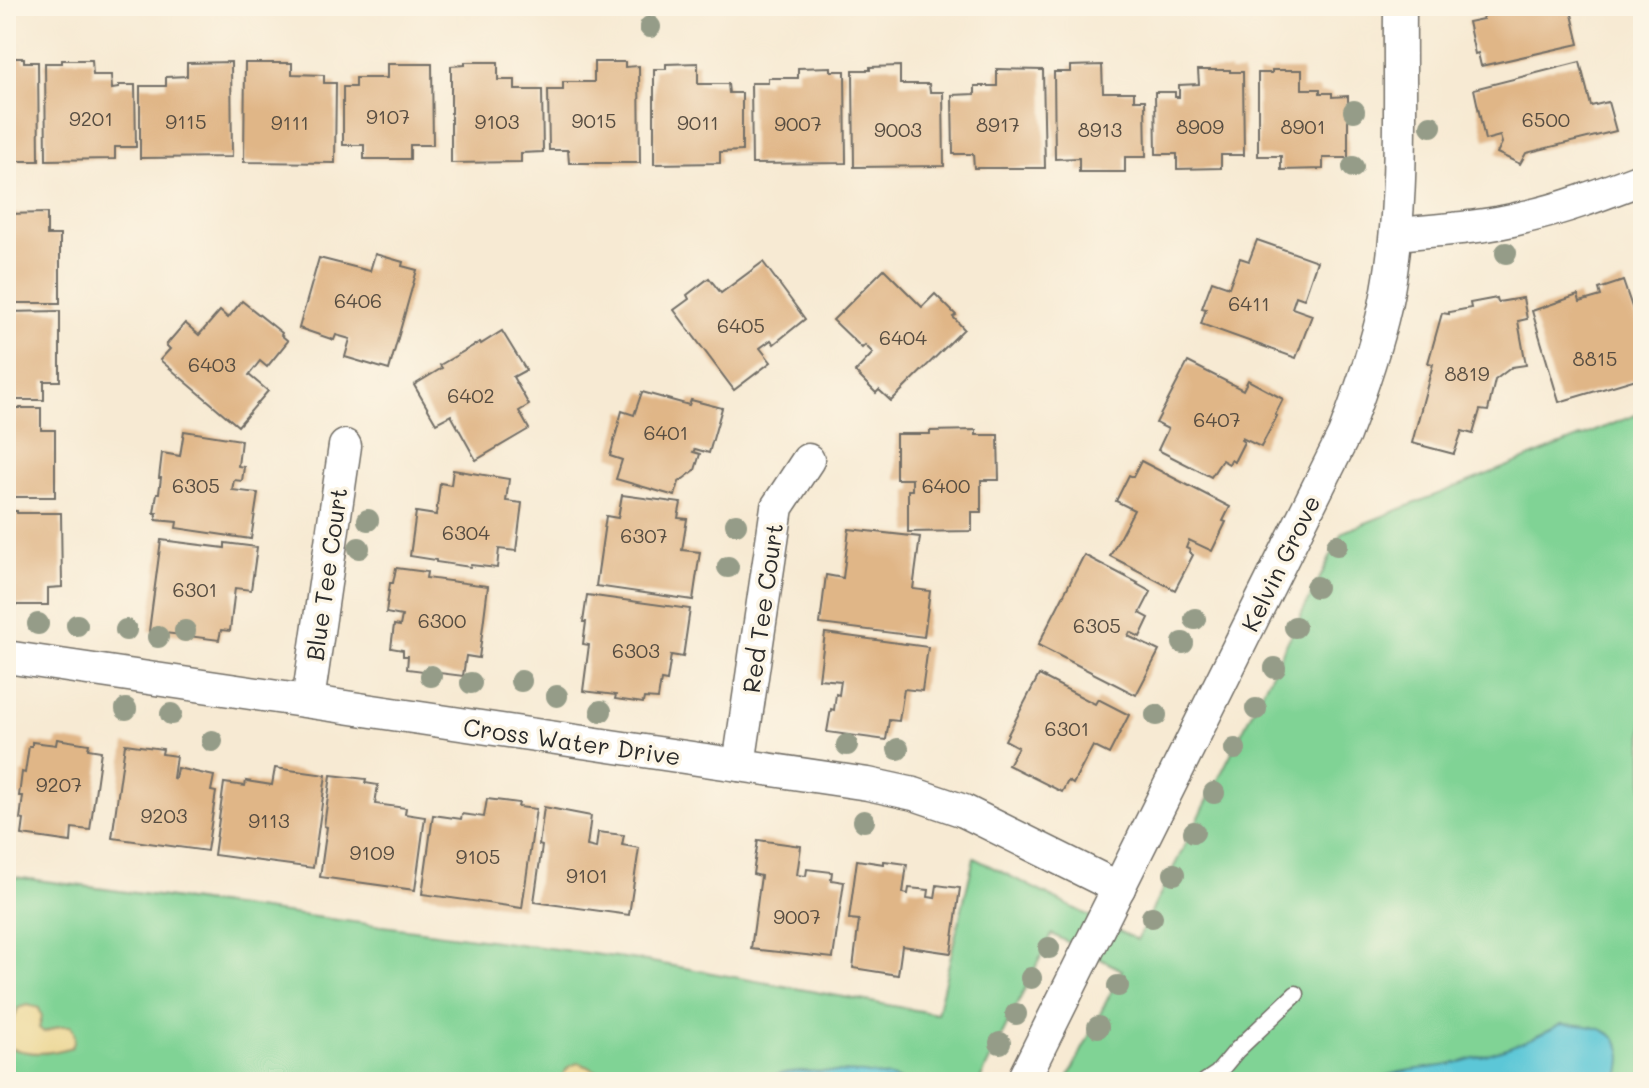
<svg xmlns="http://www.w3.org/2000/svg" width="1649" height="1088" font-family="Mali,sans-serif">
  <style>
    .green { fill: #80d395; stroke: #567f60; stroke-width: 2 }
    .sand { fill: #eeda9e; stroke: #8c8264; stroke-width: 2 }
    .water { fill: #5cc7d7; stroke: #447981; stroke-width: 2 }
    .building { fill: #e0b687 }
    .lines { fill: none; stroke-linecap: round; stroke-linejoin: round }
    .lane-casing { stroke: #726e66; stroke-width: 19 }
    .street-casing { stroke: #726e66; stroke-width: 35 }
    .lane { stroke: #fff; stroke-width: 16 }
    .street { stroke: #fff; stroke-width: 32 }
    .tree { fill: #959c88 }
    .labels { text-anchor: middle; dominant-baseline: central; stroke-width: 7; stroke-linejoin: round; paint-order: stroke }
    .number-label { font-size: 20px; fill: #584e42 }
    .street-label { font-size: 24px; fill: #2b2b2b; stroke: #fcf5e5 }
  </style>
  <rect width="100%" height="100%" fill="#fcf5e5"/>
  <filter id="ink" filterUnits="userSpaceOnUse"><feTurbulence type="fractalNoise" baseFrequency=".0125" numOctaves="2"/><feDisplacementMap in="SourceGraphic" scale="16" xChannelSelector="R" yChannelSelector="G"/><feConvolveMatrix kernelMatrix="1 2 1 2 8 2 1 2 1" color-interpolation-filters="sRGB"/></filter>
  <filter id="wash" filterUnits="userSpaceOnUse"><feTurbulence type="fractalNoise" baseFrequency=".006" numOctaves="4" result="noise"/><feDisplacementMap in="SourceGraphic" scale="32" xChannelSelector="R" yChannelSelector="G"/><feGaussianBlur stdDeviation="1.8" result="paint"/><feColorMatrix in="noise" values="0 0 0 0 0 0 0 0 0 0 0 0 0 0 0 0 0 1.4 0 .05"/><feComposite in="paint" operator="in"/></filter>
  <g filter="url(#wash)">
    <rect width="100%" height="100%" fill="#f7ead3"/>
    <!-- green -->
    <polygon class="green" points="1643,412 1643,1082 1066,1082 1122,970 1052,934 979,1082 6,1082 6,876 646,961 937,1014 974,858 1137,940 1343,532"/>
    <!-- sand -->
    <g class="sand">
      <path d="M27 1005 39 1008 42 1017 39 1028 44 1032 60 1026H71C76 1033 76 1039 72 1047 46 1055 32 1055 6 1047V1026H9L13 1022 18 1008Z"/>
      <path d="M580 1063 596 1071 606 1074 611 1082H562C562 1071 570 1064 580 1063Z"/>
    </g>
    <!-- water -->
    <g class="water">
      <path d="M1561 1024C1581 1025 1614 1024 1621 1050 1624 1060 1620 1073 1618 1082H1375C1396 1068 1425 1070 1448 1065 1487 1055 1526 1044 1561 1024Z"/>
      <path d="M803 1071 863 1073 895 1078 903 1082H764C774 1072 790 1072 803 1071Z"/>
    </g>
    <g id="blocks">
      <!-- building -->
      <g class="building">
        <polygon points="1480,6 1570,6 1579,44 1481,66 1478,53 1475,54 1468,22 1483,19"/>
        <polygon points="6,58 24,58 24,62 38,62 39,161 6,161"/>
        <polygon points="62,60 92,60 93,75 111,75 112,89 119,88 119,85 135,85 136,147 115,147 115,159 46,160 45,63 62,63"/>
        <polygon points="231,62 232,157 140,158 140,86 166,86 166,77 187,76 187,63"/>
        <polygon points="465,62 498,62 498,80 515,80 515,90 542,90 543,152 521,153 521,162 451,163 451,66 465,65"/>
        <polygon points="594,62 625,62 625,67 639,66 640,163 569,163 568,150 549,150 548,90 563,90 563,82 594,82"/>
        <polygon points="1580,62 1591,106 1608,102 1616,131 1526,153 1520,164 1497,153 1502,143 1500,136 1485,140 1474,89"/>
        <polygon points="245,63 292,63 292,74 324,75 324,83 336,83 335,163 244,162"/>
        <polygon points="698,63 698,84 728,84 729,93 742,93 742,151 720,152 720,163 654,164 654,69 666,69 666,64"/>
        <polygon points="387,64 432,64 433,145 410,145 410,159 364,159 364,145 343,145 343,87 355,87 355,78 387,78"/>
        <polygon points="1102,65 1103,92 1134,92 1134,100 1145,100 1146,157 1125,157 1125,172 1079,172 1079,158 1055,159 1054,72 1070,72 1070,66"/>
        <polygon points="900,66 900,84 929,84 930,92 943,92 944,166 854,167 853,70 870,70 870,67"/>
        <polygon points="831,67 831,71 845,71 846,163 752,164 751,83 768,83 768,78 798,78 798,68"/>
        <polygon points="997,69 1043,70 1045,168 974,168 973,154 953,154 952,95 975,94 975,86 997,86"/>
        <polygon points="1198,70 1230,70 1230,72 1243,72 1244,155 1221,155 1221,168 1177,169 1177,154 1156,154 1155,92 1175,92 1175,97 1179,97 1179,85 1199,84"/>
        <polygon points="1272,70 1302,70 1302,89 1320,89 1320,93 1332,93 1332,97 1348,96 1348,158 1323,158 1323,169 1281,170 1281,156 1258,156 1258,73 1272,73"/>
        <polygon points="47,213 47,235 60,235 60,303 6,303 6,214"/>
        <polygon points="1257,240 1317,261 1304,299 1296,296 1292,308 1312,315 1296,358 1201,324 1206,309 1202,308 1212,281 1229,287 1240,258 1249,261"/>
        <polygon points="375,254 403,262 402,266 417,270 389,370 345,357 350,339 336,335 334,340 299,328 319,258 370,271"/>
        <polygon points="763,262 805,319 774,344 771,340 760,348 771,362 734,390 674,310 689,299 687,295 709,278 721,293"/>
        <polygon points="884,269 922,307 935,294 956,315 953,317 964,329 891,401 879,390 876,393 855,372 873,353 865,345 862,348 833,320"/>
        <polygon points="1623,281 1643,339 1643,377 1559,402 1532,311 1578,295 1580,302 1601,296 1599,289"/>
        <polygon points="1497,298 1498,302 1523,298 1527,319 1518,321 1526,365 1512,367 1495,380 1488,411 1480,410 1473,434 1462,431 1454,454 1412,443 1433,364 1428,363 1442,313 1449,314 1449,312 1471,308 1470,303"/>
        <polygon points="242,301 282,333 281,335 288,341 267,367 260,361 249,375 268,391 238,426 160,360 170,349 166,345 185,323 199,335 220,311 228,318"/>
        <polygon points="60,311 60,381 44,381 44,400 6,400 6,312"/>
        <polygon points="502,331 526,370 513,377 529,405 519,411 529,429 476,460 451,415 436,423 414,385 442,368 440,365 480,342 481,344"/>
        <polygon points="1188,362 1243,390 1248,380 1283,399 1275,415 1277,416 1261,447 1242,438 1241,440 1244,442 1234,462 1231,460 1229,464 1222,460 1211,477 1158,450 1168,429 1156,423"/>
        <polygon points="642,392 689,405 691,400 722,408 709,453 695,449 693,452 700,454 695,470 679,482 675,496 616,479 622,460 610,456 622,411 634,415"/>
        <polygon points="6,408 41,408 41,430 55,430 55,497 6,497"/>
        <polygon points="976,430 976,435 998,435 999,480 981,480 981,512 972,512 972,531 908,532 908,490 912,490 912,479 896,479 896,434 930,434 930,431"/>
        <polygon points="184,431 241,440 238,466 244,467 242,481 234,480 232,490 258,493 251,539 176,528 177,522 156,520 157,513 154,513 157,493 159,493 161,478 159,478 162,453 180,456"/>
        <polygon points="1141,461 1230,507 1223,521 1226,522 1212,551 1189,540 1186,548 1190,550 1189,552 1193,555 1175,590 1110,556 1134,510 1116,501 1129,475 1133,477"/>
        <polygon points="453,470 509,479 506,501 522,503 516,551 499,549 497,568 471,565 470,567 436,562 436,560 410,556 416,512 436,515 440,483 451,485"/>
        <polygon points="622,495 681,503 678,518 687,519 682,550 700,552 693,600 596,586 606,516 618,518"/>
        <polygon points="6,511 17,511 17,513 61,513 62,587 48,588 48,605 6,605"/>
        <polygon points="849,529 920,537 913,589 930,591 924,637 820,624 826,575 843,578"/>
        <polygon points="161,540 225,548 225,543 257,547 251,590 235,588 230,631 221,630 219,640 149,631"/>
        <polygon points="1084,555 1138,583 1137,584 1151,592 1140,613 1149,618 1140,637 1130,632 1128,636 1159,651 1136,695 1038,645"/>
        <polygon points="396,568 427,572 426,578 488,586 479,658 466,656 463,676 407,669 408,656 403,656 403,650 391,648 394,625 400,626 402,616 386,613 390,583 393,583"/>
        <polygon points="587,595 690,609 683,657 671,655 667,681 661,680 658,699 644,698 643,703 615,699 616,695 583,691 589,645 583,644 586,622 583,622"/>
        <polygon points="825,633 928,647 922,691 904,689 899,721 889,720 886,740 827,732 831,709 834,710 836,694 839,695 841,681 819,679"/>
        <polygon points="1039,675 1095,704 1098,699 1129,715 1109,754 1093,746 1073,784 1068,781 1062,792 1008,765 1018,747 1005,740"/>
        <polygon points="57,739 89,744 88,749 101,751 90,830 72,828 71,842 22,835 24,820 20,819 23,796 19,796 22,772 25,773 29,746 32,746 32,742 56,745"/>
        <polygon points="125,744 163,749 162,754 176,756 173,778 175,779 177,768 214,776 211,791 216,792 207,851 112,838"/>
        <polygon points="275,768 326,775 313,868 214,855 224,783 245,786 246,781 272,785"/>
        <polygon points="331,775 366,779 365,783 378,785 375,804 406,808 405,814 425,817 415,890 320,877 327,827 324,826"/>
        <polygon points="487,799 519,803 518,807 536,809 522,908 422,894 433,815 461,819 462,814 484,817"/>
        <polygon points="544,807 591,816 587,846 596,848 598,832 624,835 622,845 639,848 629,915 534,902 542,846 539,845"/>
        <polygon points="758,840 801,846 797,875 806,876 807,869 832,872 831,880 844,882 833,958 751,949 761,876 753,874"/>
        <polygon points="857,860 884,864 884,861 907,864 903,893 908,894 909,888 929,890 928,897 935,898 937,885 960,888 951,953 902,946 898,975 853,968 859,920 849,919"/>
      </g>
    </g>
  </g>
  <g filter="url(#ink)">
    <use href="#blocks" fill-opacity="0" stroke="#726e66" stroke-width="2"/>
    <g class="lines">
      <!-- lane casing -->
      <g class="lane-casing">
        <polyline id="lane" points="1205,1082 1217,1074 1237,1050 1296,994"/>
      </g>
      <!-- street casing -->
      <g class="street-casing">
        <g id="street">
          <path d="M1396 234C1439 230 1483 228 1525 217 1566 208 1604 193 1643 178"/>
          <polyline points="6,657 868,784 914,794 964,811 1119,888"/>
          <polyline points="308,701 345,446"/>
          <polyline points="739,765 777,507 808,460"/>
          <path d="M1022 1082 1344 435C1360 393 1375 351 1385 306 1405 212 1399 103 1400 6"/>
        </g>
      </g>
      <!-- lane -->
      <use href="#lane" class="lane"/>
      <!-- street -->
      <use href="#street" class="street"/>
    </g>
    <!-- trees -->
    <g class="tree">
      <circle cx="650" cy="27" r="11"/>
      <circle cx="1354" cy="111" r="11"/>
      <circle cx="1431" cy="126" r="11"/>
      <circle cx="1353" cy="167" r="11"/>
      <circle cx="1506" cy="253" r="11"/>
      <circle cx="368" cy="520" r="11"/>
      <circle cx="736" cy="524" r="11"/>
      <circle cx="1337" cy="545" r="11"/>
      <circle cx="359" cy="548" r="11"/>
      <circle cx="728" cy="567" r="11"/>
      <circle cx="1316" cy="587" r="11"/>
      <circle cx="1195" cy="619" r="11"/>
      <circle cx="38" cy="624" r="11"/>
      <circle cx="77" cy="625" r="11"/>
      <circle cx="1295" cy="627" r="11"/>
      <circle cx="126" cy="630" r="11"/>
      <circle cx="185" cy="631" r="11"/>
      <circle cx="158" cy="637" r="11"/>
      <circle cx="1183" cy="643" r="11"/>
      <circle cx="1275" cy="668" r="11"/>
      <circle cx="431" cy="676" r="11"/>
      <circle cx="521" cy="681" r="11"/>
      <circle cx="471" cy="683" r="11"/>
      <circle cx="557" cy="696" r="11"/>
      <circle cx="126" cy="709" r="11"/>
      <circle cx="1256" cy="709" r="11"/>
      <circle cx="601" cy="711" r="11"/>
      <circle cx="171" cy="714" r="11"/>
      <circle cx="1156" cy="715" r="11"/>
      <circle cx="212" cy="741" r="11"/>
      <circle cx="847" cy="745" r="11"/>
      <circle cx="898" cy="749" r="11"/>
      <circle cx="1235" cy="749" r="11"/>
      <circle cx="1214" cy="793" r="11"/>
      <circle cx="864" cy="821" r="11"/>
      <circle cx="1194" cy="832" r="11"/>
      <circle cx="1174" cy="874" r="11"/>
      <circle cx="1152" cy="917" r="11"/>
      <circle cx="1049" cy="948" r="11"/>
      <circle cx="1031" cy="978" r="11"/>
      <circle cx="1118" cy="986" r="11"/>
      <circle cx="1016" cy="1014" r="11"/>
      <circle cx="1098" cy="1027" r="11"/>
      <circle cx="1000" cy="1043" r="11"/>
    </g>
  </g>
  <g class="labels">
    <!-- number labels -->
    <g class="number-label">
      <text x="388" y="116">9107</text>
      <text x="91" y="118">9201</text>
      <text x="1546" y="119">6500</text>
      <text x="594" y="120">9015</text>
      <text x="186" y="121">9115</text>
      <text x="497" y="121">9103</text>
      <text x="290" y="122">9111</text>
      <text x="698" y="122">9011</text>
      <text x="798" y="123">9007</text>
      <text x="998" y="124">8917</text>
      <text x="1200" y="126">8909</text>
      <text x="1303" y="126">8901</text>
      <text x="898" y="129">9003</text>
      <text x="1100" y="129">8913</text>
      <text x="358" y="300">6406</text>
      <text x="1249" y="303">6411</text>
      <text x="741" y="325">6405</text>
      <text x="903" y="337">6404</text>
      <text x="1595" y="358">8815</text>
      <text x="212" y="364">6403</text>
      <text x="1467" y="373">8819</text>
      <text x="471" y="395">6402</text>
      <text x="1217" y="419">6407</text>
      <text x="666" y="432">6401</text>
      <text x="196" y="485">6305</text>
      <text x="946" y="485">6400</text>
      <text x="466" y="532">6304</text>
      <text x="644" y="535">6307</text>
      <text x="195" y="589">6301</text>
      <text x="442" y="620">6300</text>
      <text x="1097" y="625">6305</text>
      <text x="636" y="650">6303</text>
      <text x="1067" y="728">6301</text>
      <text x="59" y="784">9207</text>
      <text x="164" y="815">9203</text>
      <text x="269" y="820">9113</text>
      <text x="372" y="852">9109</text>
      <text x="478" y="856">9105</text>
      <text x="587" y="875">9101</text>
      <text x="797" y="916">9007</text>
    </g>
    <!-- street labels -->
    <g class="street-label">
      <text transform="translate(1280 563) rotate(-64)">Kelvin Grove</text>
      <text transform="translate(326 574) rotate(-82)">Blue Tee Court</text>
      <text transform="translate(762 608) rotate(-82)">Red Tee Court</text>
      <text transform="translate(572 741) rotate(8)">Cross Water Drive</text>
    </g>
  </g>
  <!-- margin -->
  <rect width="1649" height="1088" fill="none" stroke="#fcf5e5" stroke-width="32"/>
</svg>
